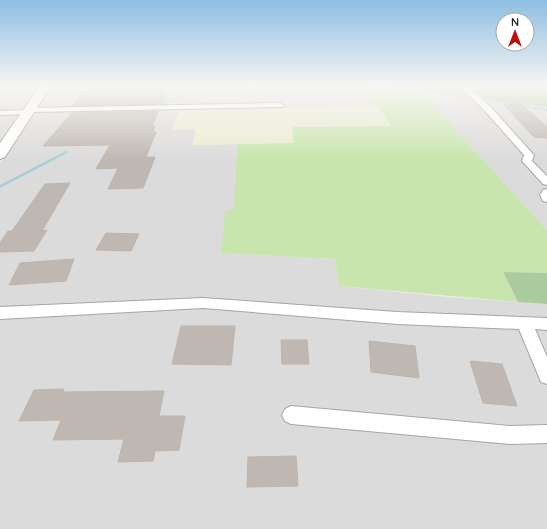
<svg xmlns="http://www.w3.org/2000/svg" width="547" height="529" font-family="Quicksand,sans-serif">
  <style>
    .residential { fill: #dcdbdb }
    .farmland { fill: #eaecd2 }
    .grass { fill: #c9e5ae }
    .forest { fill: #aacb9d }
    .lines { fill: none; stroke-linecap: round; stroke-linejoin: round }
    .stream { fill: #a8ced9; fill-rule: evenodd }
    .building { fill: #bfb8b2; stroke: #bfb3a8 }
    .lane-casing { stroke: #a5a5a5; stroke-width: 2 }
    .street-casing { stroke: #a5a5a5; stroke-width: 2 }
    .lane { fill: #fff; fill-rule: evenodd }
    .street { fill: #fff; fill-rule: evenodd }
  </style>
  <rect width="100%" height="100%" fill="#efece5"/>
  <!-- residential -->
  <g class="residential">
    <polygon points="0,86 39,86 0,145"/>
    <polygon points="49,86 365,86 379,106 180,109 173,129 196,129 193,145 237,144 234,211 221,253 335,259 339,286 447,297 547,304 547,529 0,529 0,163"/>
    <polygon points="373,86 415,86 421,92 547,107 547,230 421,92"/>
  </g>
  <!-- farmland -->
  <polygon class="farmland" points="379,106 391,126 292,127 294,143 192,145 196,129 172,130 180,109"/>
  <!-- grass -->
  <polygon class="grass" points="365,86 421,92 547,230 547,273 503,272 518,302 339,286 335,259 221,253 225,211 234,210 237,144 294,143 292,127 391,126"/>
  <!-- forest -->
  <g class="forest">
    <polygon points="415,86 459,86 472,98 421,92"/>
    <polygon points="467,86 546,86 547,107 483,99"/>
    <polygon points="503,272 547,273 547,304 518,302"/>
  </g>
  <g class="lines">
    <!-- stream -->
    <g class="stream">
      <polygon points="249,86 256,86 185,95 161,106 158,105 184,93"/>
      <polygon points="386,86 392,86 470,95 472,96 470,97 387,87"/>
      <polygon points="482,97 547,109 547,111 483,99 482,99"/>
      <polygon points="66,151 69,152 0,188 0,185"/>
    </g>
  </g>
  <!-- building -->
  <g class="building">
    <polygon points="89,86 169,86 161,104 72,106"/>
    <polygon points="512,96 547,127 547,138 534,137 504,105"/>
    <polygon points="158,111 152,126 155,126 153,132 156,132 146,157 155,157 143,188 108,189 118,168 96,169 110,145 43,146 72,113"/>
    <polygon points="70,183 42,231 47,230 34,251 0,252 0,243 8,231 12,231 45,184"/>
    <polygon points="106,233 139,234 131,251 96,250"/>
    <polygon points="74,259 66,281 9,285 20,263"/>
    <polygon points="181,326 235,326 231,365 172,364"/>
    <polygon points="281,340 307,340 309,364 282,364"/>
    <polygon points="369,341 415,346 419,378 371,372"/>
    <polygon points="470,361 502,364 517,406 483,403"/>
    <polygon points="64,389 63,392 164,391 159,416 185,416 179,450 155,451 153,461 118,462 124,439 53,440 61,420 19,421 34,390"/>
    <polygon points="296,456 298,486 247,487 248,457"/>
  </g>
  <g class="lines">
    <!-- lane casing -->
    <g class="lane-casing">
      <g id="lane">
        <polygon points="459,86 466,86 490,106 532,153 534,155 532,161 547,176 547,185 543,184 524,163 522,161 524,155 484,110"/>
        <polygon points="280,103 284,105 283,107 32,112 28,114 0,115 0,111 25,110 29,108"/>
        <polygon points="547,189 547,202 543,201 540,195 543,190"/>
        <polygon points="203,298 397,312 547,318 547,330 535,329 547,357 547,384 541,382 519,329 397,324 203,308 0,319 0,307"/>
        <polygon points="291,406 511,426 547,425 547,443 511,444 291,424 285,421 282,415 285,409"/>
      </g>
    </g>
    <!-- street casing -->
    <g class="street-casing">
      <polygon id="street" points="40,86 51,86 5,157 0,159 0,143"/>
    </g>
    <!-- lane -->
    <use href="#lane" class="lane"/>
    <!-- street -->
    <use href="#street" class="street"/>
  </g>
  <!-- sky -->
  <linearGradient id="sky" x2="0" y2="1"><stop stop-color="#8ebee2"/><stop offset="0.54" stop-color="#f8f6f3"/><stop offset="1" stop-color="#f8f6f3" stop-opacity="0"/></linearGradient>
  <rect width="547" height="160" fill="url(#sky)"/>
  <!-- north arrow -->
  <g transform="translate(515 32)"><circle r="19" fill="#ffffff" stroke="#a5a5a5"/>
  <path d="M0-3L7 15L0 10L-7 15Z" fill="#bf0e0d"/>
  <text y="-6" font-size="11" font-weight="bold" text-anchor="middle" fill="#1e1e1e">N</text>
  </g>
</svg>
